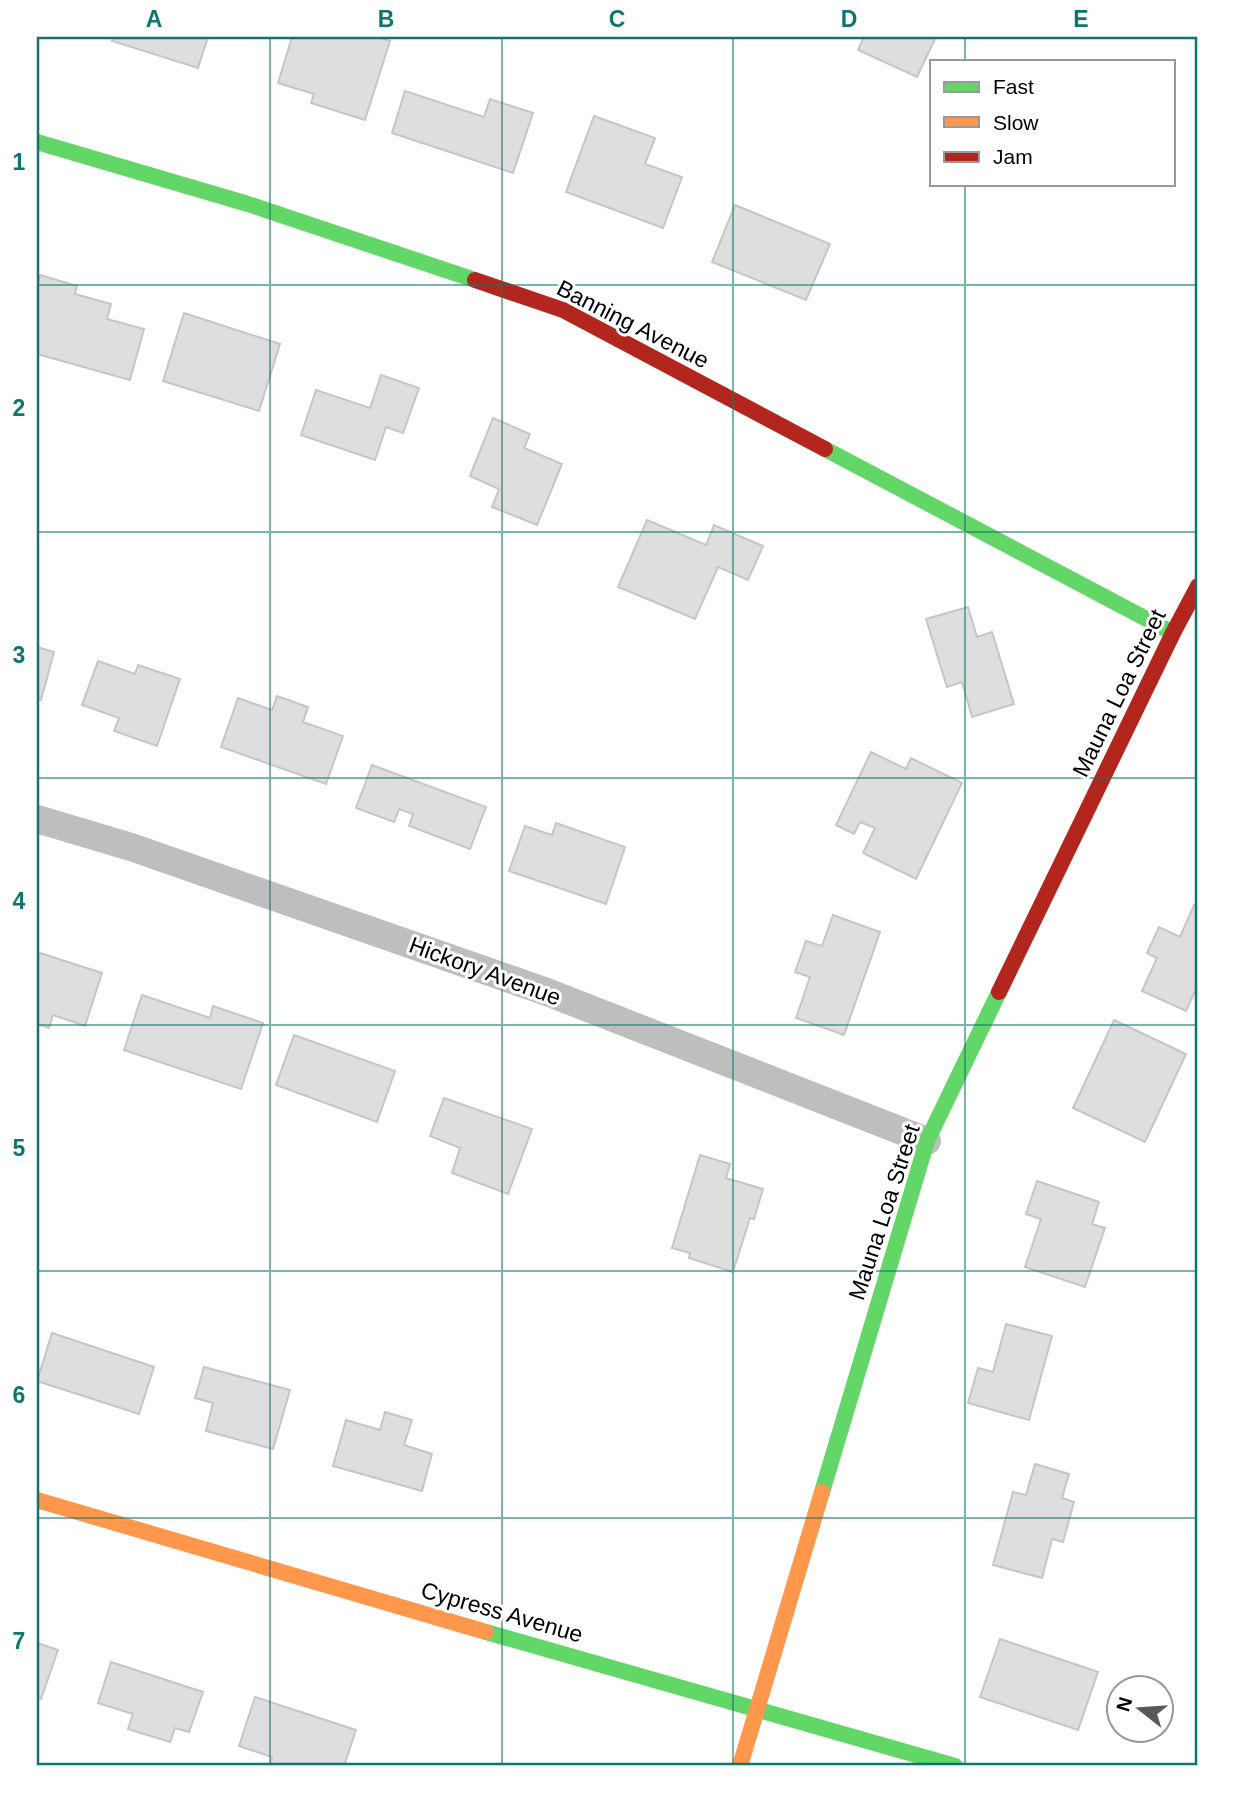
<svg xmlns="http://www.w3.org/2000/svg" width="1235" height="1803" font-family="Helvetica,sans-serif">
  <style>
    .building { fill: #dedede; stroke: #c6c6c6; stroke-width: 2 }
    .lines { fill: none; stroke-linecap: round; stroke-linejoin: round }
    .street { stroke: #bebebe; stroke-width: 28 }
    .fast { stroke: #63d668; stroke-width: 16 }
    .slow { stroke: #ff974d; stroke-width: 16 }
    .jam { stroke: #b3261e; stroke-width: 16 }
    .grid { fill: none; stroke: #0f766e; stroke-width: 2; stroke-opacity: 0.55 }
    .labels { text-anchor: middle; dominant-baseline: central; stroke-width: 6; stroke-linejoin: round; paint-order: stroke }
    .street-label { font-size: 23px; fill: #000; stroke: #fff }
    .neatline { fill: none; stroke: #0f766e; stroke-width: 2.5 }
    .grid-label { font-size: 23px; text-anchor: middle; font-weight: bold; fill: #0f766e }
  </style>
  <rect width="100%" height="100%" fill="#fff"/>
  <!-- building -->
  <g class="building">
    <polygon points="114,37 208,37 198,68 112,41"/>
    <polygon points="292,37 376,37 390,41 365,120 311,103 314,94 278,83"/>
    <polygon points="864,37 936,37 917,77 858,50"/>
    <polygon points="405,91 484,117 490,99 533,113 513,173 392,133"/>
    <polygon points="594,116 655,138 645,164 682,177 663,228 566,192"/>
    <polygon points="735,205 830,244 806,300 712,262"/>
    <polygon points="40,275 77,286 75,294 111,304 107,319 144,329 130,380 37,354 37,287"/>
    <polygon points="184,313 280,344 259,411 163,381"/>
    <polygon points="381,375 419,388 403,433 386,427 375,460 301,435 316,390 370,408"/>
    <polygon points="493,418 530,434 524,448 562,464 537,525 492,507 499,489 470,476"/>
    <polygon points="647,520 706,545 714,525 763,546 748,580 718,567 695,619 618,587"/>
    <polygon points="968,607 977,637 992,632 1014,704 972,717 962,682 947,687 926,619"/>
    <polygon points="37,647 54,652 41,700 37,699"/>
    <polygon points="98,661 135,674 138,665 180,679 157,746 114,731 119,718 82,705"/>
    <polygon points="277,696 308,707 303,722 343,736 326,784 221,747 238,698 272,710"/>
    <polygon points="871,752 906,769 911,758 962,783 916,879 863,853 875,828 860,822 854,834 836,825"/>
    <polygon points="372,765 486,807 470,849 409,826 413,814 399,809 394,822 356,808"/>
    <polygon points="556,823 625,847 606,904 509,871 525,826 552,835"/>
    <polygon points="1194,905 1198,907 1198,985 1186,1011 1142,991 1157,958 1147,953 1159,927 1180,937"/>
    <polygon points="833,915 880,932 844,1035 796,1018 810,977 795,972 806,941 822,946"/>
    <polygon points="37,952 102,973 85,1026 53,1015 49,1028 37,1024"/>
    <polygon points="142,995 210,1018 213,1006 263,1023 241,1089 124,1050"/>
    <polygon points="1114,1020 1186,1054 1145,1142 1073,1108"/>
    <polygon points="294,1035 395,1071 377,1122 276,1085"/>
    <polygon points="444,1098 532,1129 508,1194 452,1173 460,1148 430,1136"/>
    <polygon points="700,1155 730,1164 726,1178 763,1189 754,1219 750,1218 733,1272 689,1258 690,1253 672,1248"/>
    <polygon points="1037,1181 1099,1202 1092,1224 1105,1228 1085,1287 1025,1267 1041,1219 1026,1214"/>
    <polygon points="1006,1324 1052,1336 1029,1420 968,1403 978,1368 993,1372"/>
    <polygon points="52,1333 154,1367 139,1414 37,1381"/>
    <polygon points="204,1367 290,1390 273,1449 206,1431 213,1403 195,1398"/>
    <polygon points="385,1412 412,1420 404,1445 432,1454 422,1491 333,1466 346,1420 380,1430"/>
    <polygon points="1035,1464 1069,1474 1062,1498 1074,1502 1063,1542 1052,1539 1042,1578 993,1565 1013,1492 1026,1495"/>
    <polygon points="1000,1639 1098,1672 1078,1730 980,1697"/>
    <polygon points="37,1643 58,1650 41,1699 37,1698"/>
    <polygon points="111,1662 203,1692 189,1732 175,1728 170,1742 128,1729 133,1714 98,1703"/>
    <polygon points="255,1697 356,1730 344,1766 270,1766 272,1757 239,1746"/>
  </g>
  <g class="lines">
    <!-- street -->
    <polyline class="street" points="37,819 131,847 547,992 927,1141"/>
    <!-- fast -->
    <g class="fast">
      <polyline points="37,142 248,204 475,280"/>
      <polyline points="825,449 1173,633"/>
      <polyline points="822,1492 927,1141 999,992"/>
      <polyline points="486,1632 955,1766"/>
    </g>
    <!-- slow -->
    <g class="slow">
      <polyline points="37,1500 486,1632"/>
      <polyline points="740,1766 822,1492"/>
    </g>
    <!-- jam -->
    <g class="jam">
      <polyline points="475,280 563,310 825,449"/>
      <polyline points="999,992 1173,633 1198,586"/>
    </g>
  </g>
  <!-- grid -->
  <path class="grid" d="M270 37V1766M502 37V1766M733 37V1766M965 37V61M965 184V1766M37 285H1198M37 532H1198M37 778H1198M37 1025H1198M37 1271H1198M37 1518H1198"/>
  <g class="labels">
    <!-- street labels -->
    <g class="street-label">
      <text transform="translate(633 324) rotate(27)">Banning Avenue</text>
      <text transform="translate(1119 693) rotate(-64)">Mauna Loa Street</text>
      <text transform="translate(485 971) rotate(20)">Hickory Avenue</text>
      <text transform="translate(884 1212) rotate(-72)">Mauna Loa Street</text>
      <text transform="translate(502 1612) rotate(16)">Cypress Avenue</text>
    </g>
  </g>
  <!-- border -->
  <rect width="1235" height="1803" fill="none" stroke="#ffffff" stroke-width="77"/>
  <!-- legend -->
  <rect x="930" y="60" width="245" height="126" fill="#ffffff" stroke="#999999" stroke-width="2"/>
  <rect x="944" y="82" width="35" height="10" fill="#63d668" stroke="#999999" stroke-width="2"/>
  <text x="993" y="94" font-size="21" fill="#000000">Fast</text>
  <rect x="944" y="117" width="35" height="10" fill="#ff974d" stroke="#999999" stroke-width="2"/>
  <text x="993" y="130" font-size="21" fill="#000000">Slow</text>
  <rect x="944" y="152" width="35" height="10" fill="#b3261e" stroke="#999999" stroke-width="2"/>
  <text x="993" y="164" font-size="21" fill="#000000">Jam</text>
  <!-- north arrow -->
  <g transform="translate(1140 1709) rotate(287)"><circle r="33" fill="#ffffff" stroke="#999999" stroke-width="2"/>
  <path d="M0-5L12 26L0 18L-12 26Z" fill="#595959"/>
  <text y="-10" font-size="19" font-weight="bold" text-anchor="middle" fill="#000000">N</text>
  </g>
  <rect x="38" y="38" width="1158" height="1726" class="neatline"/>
  <g class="grid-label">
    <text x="154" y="27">A</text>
    <text x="386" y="27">B</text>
    <text x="617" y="27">C</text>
    <text x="849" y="27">D</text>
    <text x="1081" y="27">E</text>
    <text x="19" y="170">1</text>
    <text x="19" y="416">2</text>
    <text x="19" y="663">3</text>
    <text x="19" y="909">4</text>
    <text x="19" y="1156">5</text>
    <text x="19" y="1403">6</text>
    <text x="19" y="1649">7</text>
  </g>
</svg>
